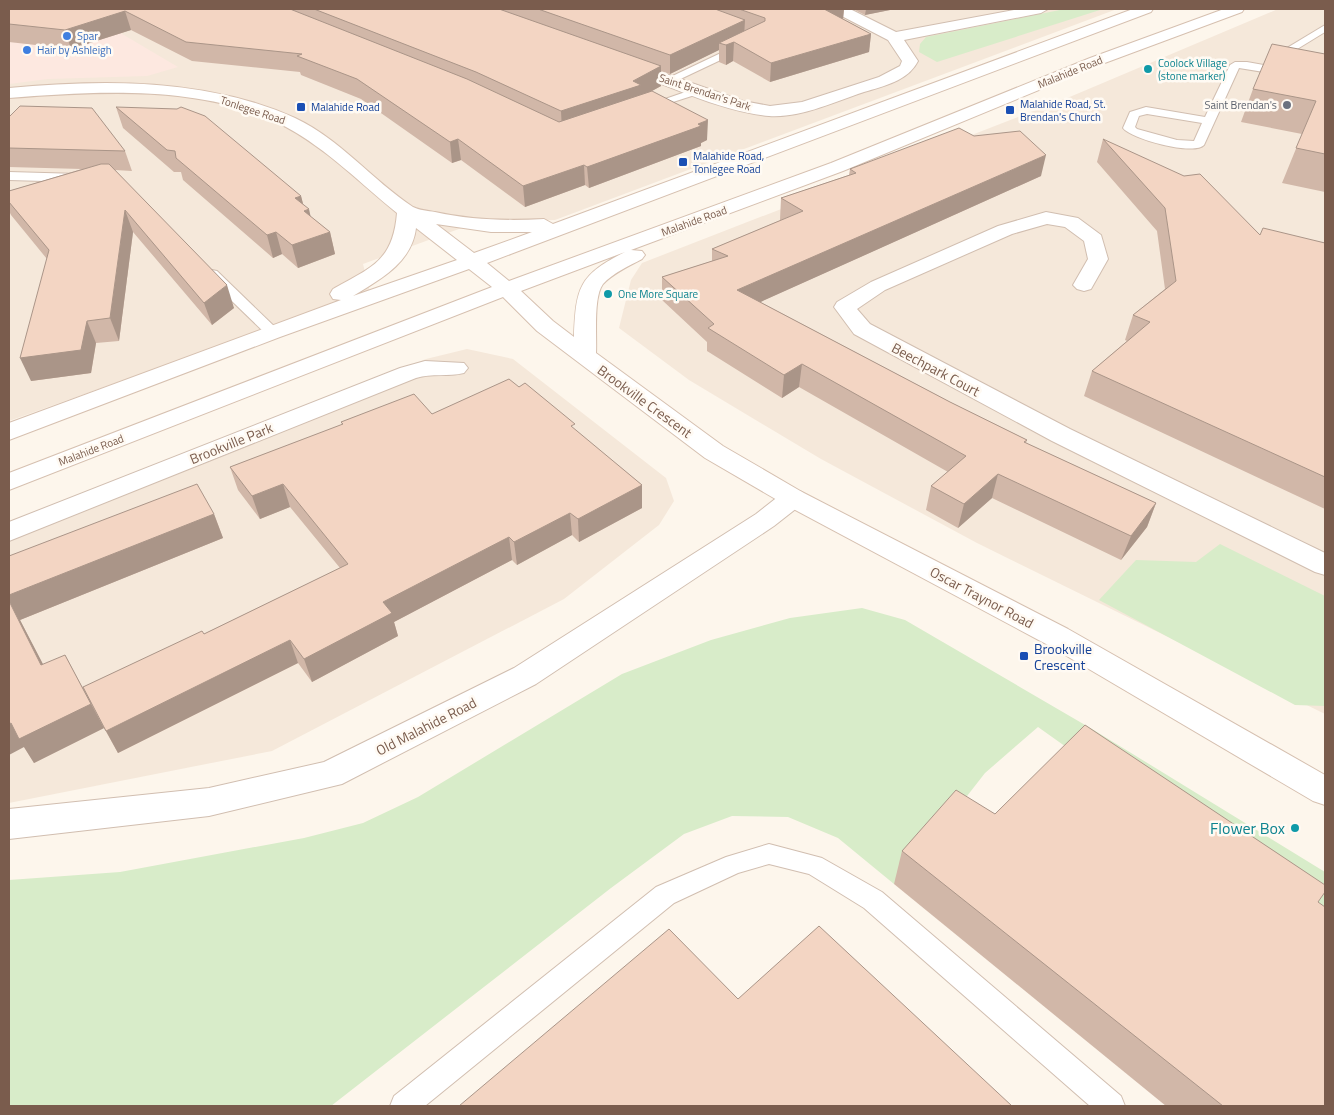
<svg xmlns="http://www.w3.org/2000/svg" width="1334" height="1115" font-family="'Titillium Web',sans-serif">
  <style>
    .residential { fill: #f5e8da }
    .commercial { fill: #fde8e0 }
    .green { fill: #d8ecc9 }
    .lines { fill: none; stroke-linecap: round; stroke-linejoin: round }
    .service-casing { stroke: #d1beb0; stroke-width: 2 }
    .minor-casing { stroke: #d1beb0; stroke-width: 2 }
    .secondary-casing { stroke: #d6c0b0; stroke-width: 2 }
    .service { fill: #fff; fill-rule: evenodd }
    .minor { fill: #fff; fill-rule: evenodd }
    .secondary { fill: #fff; fill-rule: evenodd }
    .wall { fill: #d1b7a8 }
    .shaded-wall { fill: #aa9588 }
    .building { fill: #f3d5c3; stroke: #aa9588 }
    .shop-dot { fill: #3f7fe0; stroke: #fffaf3; stroke-width: 2 }
    .culture-dot { fill: #0f9aa8; stroke: #fffaf3; stroke-width: 2 }
    .worship-dot { fill: #6b7280; stroke: #fffaf3; stroke-width: 2 }
    .transit-dot { fill: #1a4fb4; stroke: #fffaf3; stroke-width: 2 }
    .labels { text-anchor: middle; dominant-baseline: central; stroke-width: 5; stroke-linejoin: round; paint-order: stroke }
    .far-shop-label { font-size: 11px; fill: #366cbe; stroke: #fffaf3; text-anchor: start }
    .far-culture-label { font-size: 11px; fill: #0d838f; stroke: #fffaf3; text-anchor: start }
    .far-street-label { font-size: 11px; fill: #7a5c4d; stroke: #fffaf3 }
    .far-transit-label { font-size: 11px; fill: #164399; stroke: #fffaf3; text-anchor: start }
    .far-worship-label { font-size: 11px; fill: #5b616d; stroke: #fffaf3; text-anchor: end }
    .street-label { font-size: 14px; fill: #7a5c4d; stroke: #fffaf3 }
    .transit-label { font-size: 14px; fill: #164399; stroke: #fffaf3; text-anchor: start }
    .near-culture-label { font-size: 16px; fill: #0d838f; stroke: #fffaf3; text-anchor: end }
  </style>
  <rect width="100%" height="100%" fill="#fdf6ec"/>
  <!-- residential -->
  <g class="residential">
    <polygon points="9,9 1117,9 555,220 478,222 363,264 370,292 9,421"/>
    <polygon points="1278,9 1325,9 1325,714 977,543 821,459 689,380 619,328 631,280 642,263 1072,96"/>
    <polygon points="467,349 513,359 666,478 674,501 659,525 564,599 272,751 9,803 9,525 426,359"/>
  </g>
  <!-- commercial -->
  <polygon class="commercial" points="85,12 178,67 147,76 48,79 9,84 9,25"/>
  <!-- green -->
  <g class="green">
    <polygon points="1065,9 1103,9 937,62 919,52 920,44 926,37"/>
    <polygon points="1220,544 1325,596 1325,706 1295,705 1099,600 1136,560 1196,562"/>
    <polygon points="862,608 905,620 1092,729 1325,872 1325,931 1038,727 985,773 946,823 894,884 838,838 788,817 732,816 684,834 611,888 331,1106 9,1106 9,880 120,872 304,838 363,823 418,797 622,674 711,640 790,618"/>
  </g>
  <g class="lines">
    <!-- service casing -->
    <g class="service-casing">
      <g id="service">
        <polygon points="1325,25 1325,32 1276,62 1272,63 1267,60"/>
        <polygon points="742,43 747,46 746,48 672,83 664,83 662,81"/>
        <path d="M1235 62H1247L1325 76V82L1239 68 1204 145C1194 156 1131 139 1123 128L1130 112 1146 107 1205 117 1230 65ZM1147 114 1202 123 1194 141 1177 140 1137 129 1135 127 1139 116Z"/>
        <polygon points="697,88 701,89 701,93 645,111 639,108"/>
        <polygon points="9,172 80,174 86,178 80,182 9,180"/>
        <polygon points="212,270 217,271 277,329 280,332 277,335 267,335 207,277 205,274 207,271"/>
        <polygon points="769,844 822,858 882,892 1121,1096 1125,1106 1090,1106 864,908 809,874 769,864 738,873 674,903 425,1106 390,1106 394,1096 656,887 726,857"/>
      </g>
    </g>
    <!-- minor casing -->
    <g class="minor-casing">
      <g id="minor">
        <path d="M832 9H850L896 32 1019 9H1048L1041 13 904 40 918 61C908 81 884 86 864 92 834 102 801 118 769 116 722 112 665 84 620 68L618 65 626 60 632 62 743 101 770 106 802 102 879 77 900 66 902 61 888 40 834 12Z"/>
        <polygon points="1046,212 1078,218 1101,235 1108,259 1091,289 1084,291 1077,289 1073,285 1088,259 1084,241 1065,227 1047,224 1012,234 885,290 857,309 870,324 1070,429 1325,553 1325,575 1315,572 1052,441 854,334 834,307 837,302 871,282 998,226"/>
        <path d="M425 361 464 363 468 368 464 373C448 377 432 373 416 378L9 541V522L400 368Z"/>
        <polygon points="793,489 802,492 806,498 802,504 774,526 536,684 342,784 209,816 9,839 9,809 209,788 324,762 514,668 756,514 784,492"/>
      </g>
    </g>
    <!-- secondary casing -->
    <g class="secondary-casing">
      <path id="secondary" d="M1133 9H1153L1151 12 487 263 509 281 831 163 1090 58 1224 9H1244L1242 12 1102 64 843 171 631 250 642 251 645 255 642 259C629 266 613 273 603 284 593 297 597 337 596 353L723 446 802 492 1068 629 1325 775V805L1313 801 1048 645 784 504 705 458 537 331 503 297 9 490V473L492 287 469 269 280 337 9 440V423L341 300 333 299 330 294 333 289C372 267 393 261 397 213 361 184 327 149 286 127 207 84 96 91 9 98V88C103 79 207 78 295 118 340 139 372 180 413 207 419 210 428 211 435 212 471 220 507 221 544 219L553 224ZM436 224 491 232H532L474 253ZM416 228 457 260 353 296C379 280 412 263 416 228ZM625 252C579 275 576 287 574 337L553 321 521 291Z"/>
    </g>
    <!-- service -->
    <use href="#service" class="service"/>
    <!-- minor -->
    <use href="#minor" class="minor"/>
    <!-- secondary -->
    <use href="#secondary" class="secondary"/>
  </g>
  <!-- wall -->
  <g class="wall">
    <polygon points="9,9 844,9 843,19 871,34 869,52 770,82 733,61 726,65 719,62 719,50 670,74 661,71 661,86 650,92 707,140 701,143 701,146 589,188 585,185 525,207 461,160 452,163 361,99 301,75 300,72 192,61 131,30 71,49 9,42"/>
    <polygon points="853,9 895,9 865,15"/>
    <polygon points="1325,54 1325,192 1282,183 1302,134 1241,122 1253,89"/>
    <polygon points="116,107 301,196 303,205 311,217 330,232 335,254 298,268 282,254 273,258 183,180 181,172 174,172 123,128"/>
    <polygon points="9,117 125,151 132,171 115,170 234,308 212,325 133,232 119,341 96,343 91,373 31,381 47,259 11,215 9,211 9,191 82,169 9,167"/>
    <polygon points="1103,139 1260,235 1325,243 1325,509 1084,396 1092,371 1127,341 1125,340 1133,315 1165,289 1157,231 1097,162"/>
    <polygon points="850,169 1041,176 760,302 950,402 1027,440 1026,443 1156,503 1147,527 1121,560 992,498 958,528 926,510 931,486 948,472 799,387 782,398 707,351 707,342 662,300 662,277 712,261 712,249 781,220 780,220 781,198 849,175"/>
    <polygon points="519,387 575,430 642,485 642,508 579,542 572,535 517,565 512,560 394,622 398,636 312,682 298,663 118,753 104,728 34,763 24,747 9,556 214,514 223,538 20,620 43,665 83,687 204,634 340,568 290,507 260,519 238,490 230,467 342,425 341,422 432,414"/>
    <polygon points="995,814 1318,902 1325,1106 1166,1106 894,884 902,851"/>
  </g>
  <!-- shaded-wall -->
  <g class="shaded-wall">
    <polygon points="818,9 844,9 843,19"/>
    <polygon points="866,9 895,9 865,15"/>
    <polygon points="125,11 131,30 71,49 65,30"/>
    <polygon points="745,20 744,38 734,42 733,61 726,65 726,45 719,43 719,50 670,74 670,55"/>
    <polygon points="871,34 869,52 770,82 771,63"/>
    <polygon points="661,66 661,86 641,97 562,131 561,111 633,81"/>
    <polygon points="708,120 707,140 701,143 701,146 589,188 587,167"/>
    <polygon points="458,139 461,160 452,163 450,142"/>
    <polygon points="1046,155 1041,176 736,313 737,290"/>
    <polygon points="584,165 585,185 525,207 523,186"/>
    <polygon points="301,196 305,211 309,209 314,232 295,198"/>
    <polygon points="125,210 133,232 119,341 110,318"/>
    <polygon points="276,232 282,254 273,258 267,235"/>
    <polygon points="330,232 335,254 298,268 292,245"/>
    <polygon points="227,285 234,308 212,325 204,303"/>
    <polygon points="87,321 96,343 91,373 31,381 20,358"/>
    <polygon points="802,364 799,387 782,398 784,375"/>
    <polygon points="998,474 992,498 958,528 964,504"/>
    <polygon points="283,484 290,507 260,519 252,496"/>
    <polygon points="642,485 642,508 579,542 578,519"/>
    <polygon points="1156,503 1147,527 1121,560 1131,536"/>
    <polygon points="570,513 572,535 517,565 514,542"/>
    <polygon points="214,514 223,538 20,620 56,689 41,665 9,601 9,595"/>
    <polygon points="509,537 512,560 394,622 398,636 312,682 304,659 383,602"/>
    <polygon points="290,640 298,663 118,753 106,731"/>
    <polygon points="65,655 104,728 34,763 24,747 9,755 9,724 11,723"/>
  </g>
  <!-- building -->
  <g class="building">
    <polygon points="9,9 290,9 467,79 559,122 652,91 708,120 698,124 701,126 587,167 584,165 523,186 458,139 450,142 357,79 297,56 302,54 186,42 125,11 65,30 9,24"/>
    <polygon points="314,9 499,9 661,66 633,81 641,85 561,111 476,72"/>
    <polygon points="538,9 715,9 745,20 670,55"/>
    <polygon points="739,9 824,9 871,34 771,63 734,42 726,45 719,43 765,21 765,18"/>
    <polygon points="1272,44 1325,54 1325,154 1296,148 1316,101 1253,89"/>
    <polygon points="20,106 92,108 125,151 9,148 9,117"/>
    <polygon points="116,107 177,109 181,107 205,116 301,196 295,198 309,209 304,211 330,232 292,245 276,232 267,235 176,158 175,151 167,150"/>
    <polygon points="959,128 974,136 1020,131 1046,155 737,290 950,402 1027,440 1024,442 1156,503 1131,536 998,474 964,504 931,486 966,456 802,364 784,375 708,328 714,324 662,277 728,256 712,249 803,211 781,198 856,173 850,169"/>
    <polygon points="1103,139 1184,176 1200,174 1260,235 1263,228 1325,243 1325,477 1092,371 1150,322 1133,315 1176,281 1165,208"/>
    <polygon points="101,164 109,164 227,285 204,303 125,210 110,318 87,321 81,350 20,358 49,250 9,202 9,191"/>
    <polygon points="509,379 519,387 525,383 575,424 571,426 642,485 578,519 570,513 514,542 509,537 383,602 392,613 304,659 290,640 106,731 83,687 202,631 204,634 348,564 283,484 252,496 230,467 343,424 341,422 414,394 432,414"/>
    <polygon points="197,484 214,514 9,595 9,556"/>
    <polygon points="9,601 41,665 65,655 91,704 19,739 11,723 9,724"/>
    <polygon points="1085,725 1325,885 1325,892 1318,902 1325,907 1325,1106 1223,1106 902,851 956,790 995,814"/>
    <polygon points="819,926 1012,1106 459,1106 669,929 738,999"/>
  </g>
  <!-- markers -->
  <g class="shop-dot">
    <circle cx="67" cy="36" r="5"/>
    <circle cx="27" cy="50" r="5"/>
  </g>
  <g class="culture-dot">
    <circle cx="1148" cy="69" r="5"/>
    <circle cx="608" cy="294" r="5"/>
    <circle cx="1295" cy="828" r="5"/>
  </g>
  <circle class="worship-dot" cx="1287" cy="105" r="5"/>
  <g class="transit-dot">
    <rect x="296" y="102" width="10" height="10" rx="2.5"/>
    <rect x="1005" y="105" width="10" height="10" rx="2.5"/>
    <rect x="678" y="157" width="10" height="10" rx="2.5"/>
    <rect x="1019" y="651" width="10" height="10" rx="2.5"/>
  </g>
  <g class="labels">
    <!-- far-shop labels -->
    <g class="far-shop-label">
      <text x="77" y="36">Spar</text>
      <text x="37" y="50">Hair by Ashleigh</text>
    </g>
    <!-- far-culture labels -->
    <g class="far-culture-label">
      <text x="1158" y="63">Coolock Village<tspan x="1158" dy="13">(stone marker)</tspan></text>
      <text x="618" y="294">One More Square</text>
    </g>
    <!-- far-street labels -->
    <g class="far-street-label">
      <text transform="translate(1070 72) rotate(-22)">Malahide Road</text>
      <text transform="translate(705 92) rotate(18)">Saint Brendan's Park</text>
      <text transform="translate(253 110) rotate(18)">Tonlegee Road</text>
      <text transform="translate(694 221) rotate(-20)">Malahide Road</text>
      <text transform="translate(91 450) rotate(-21)">Malahide Road</text>
    </g>
    <!-- far-transit labels -->
    <g class="far-transit-label">
      <text x="1020" y="104">Malahide Road, St.<tspan x="1020" dy="13">Brendan's Church</tspan></text>
      <text x="311" y="107">Malahide Road</text>
      <text x="693" y="156">Malahide Road,<tspan x="693" dy="13">Tonlegee Road</tspan></text>
    </g>
    <!-- far-worship labels -->
    <g class="far-worship-label">
      <text x="1277" y="105">Saint Brendan's</text>
    </g>
    <!-- street labels -->
    <g class="street-label">
      <text transform="translate(936 369) rotate(28)">Beechpark Court</text>
      <text transform="translate(645 401) rotate(36)">Brookville Crescent</text>
      <text transform="translate(231 443) rotate(-22)">Brookville Park</text>
      <text transform="translate(982 597) rotate(28)">Oscar Traynor Road</text>
      <text transform="translate(426 726) rotate(-27)">Old Malahide Road</text>
    </g>
    <!-- transit labels -->
    <g class="transit-label">
      <text x="1034" y="648">Brookville<tspan x="1034" dy="16">Crescent</tspan></text>
    </g>
    <!-- near-culture labels -->
    <g class="near-culture-label">
      <text x="1285" y="828">Flower Box</text>
    </g>
  </g>
  <!-- border -->
  <rect width="1334" height="1115" fill="none" stroke="#7a5c4d" stroke-width="20"/>
</svg>
